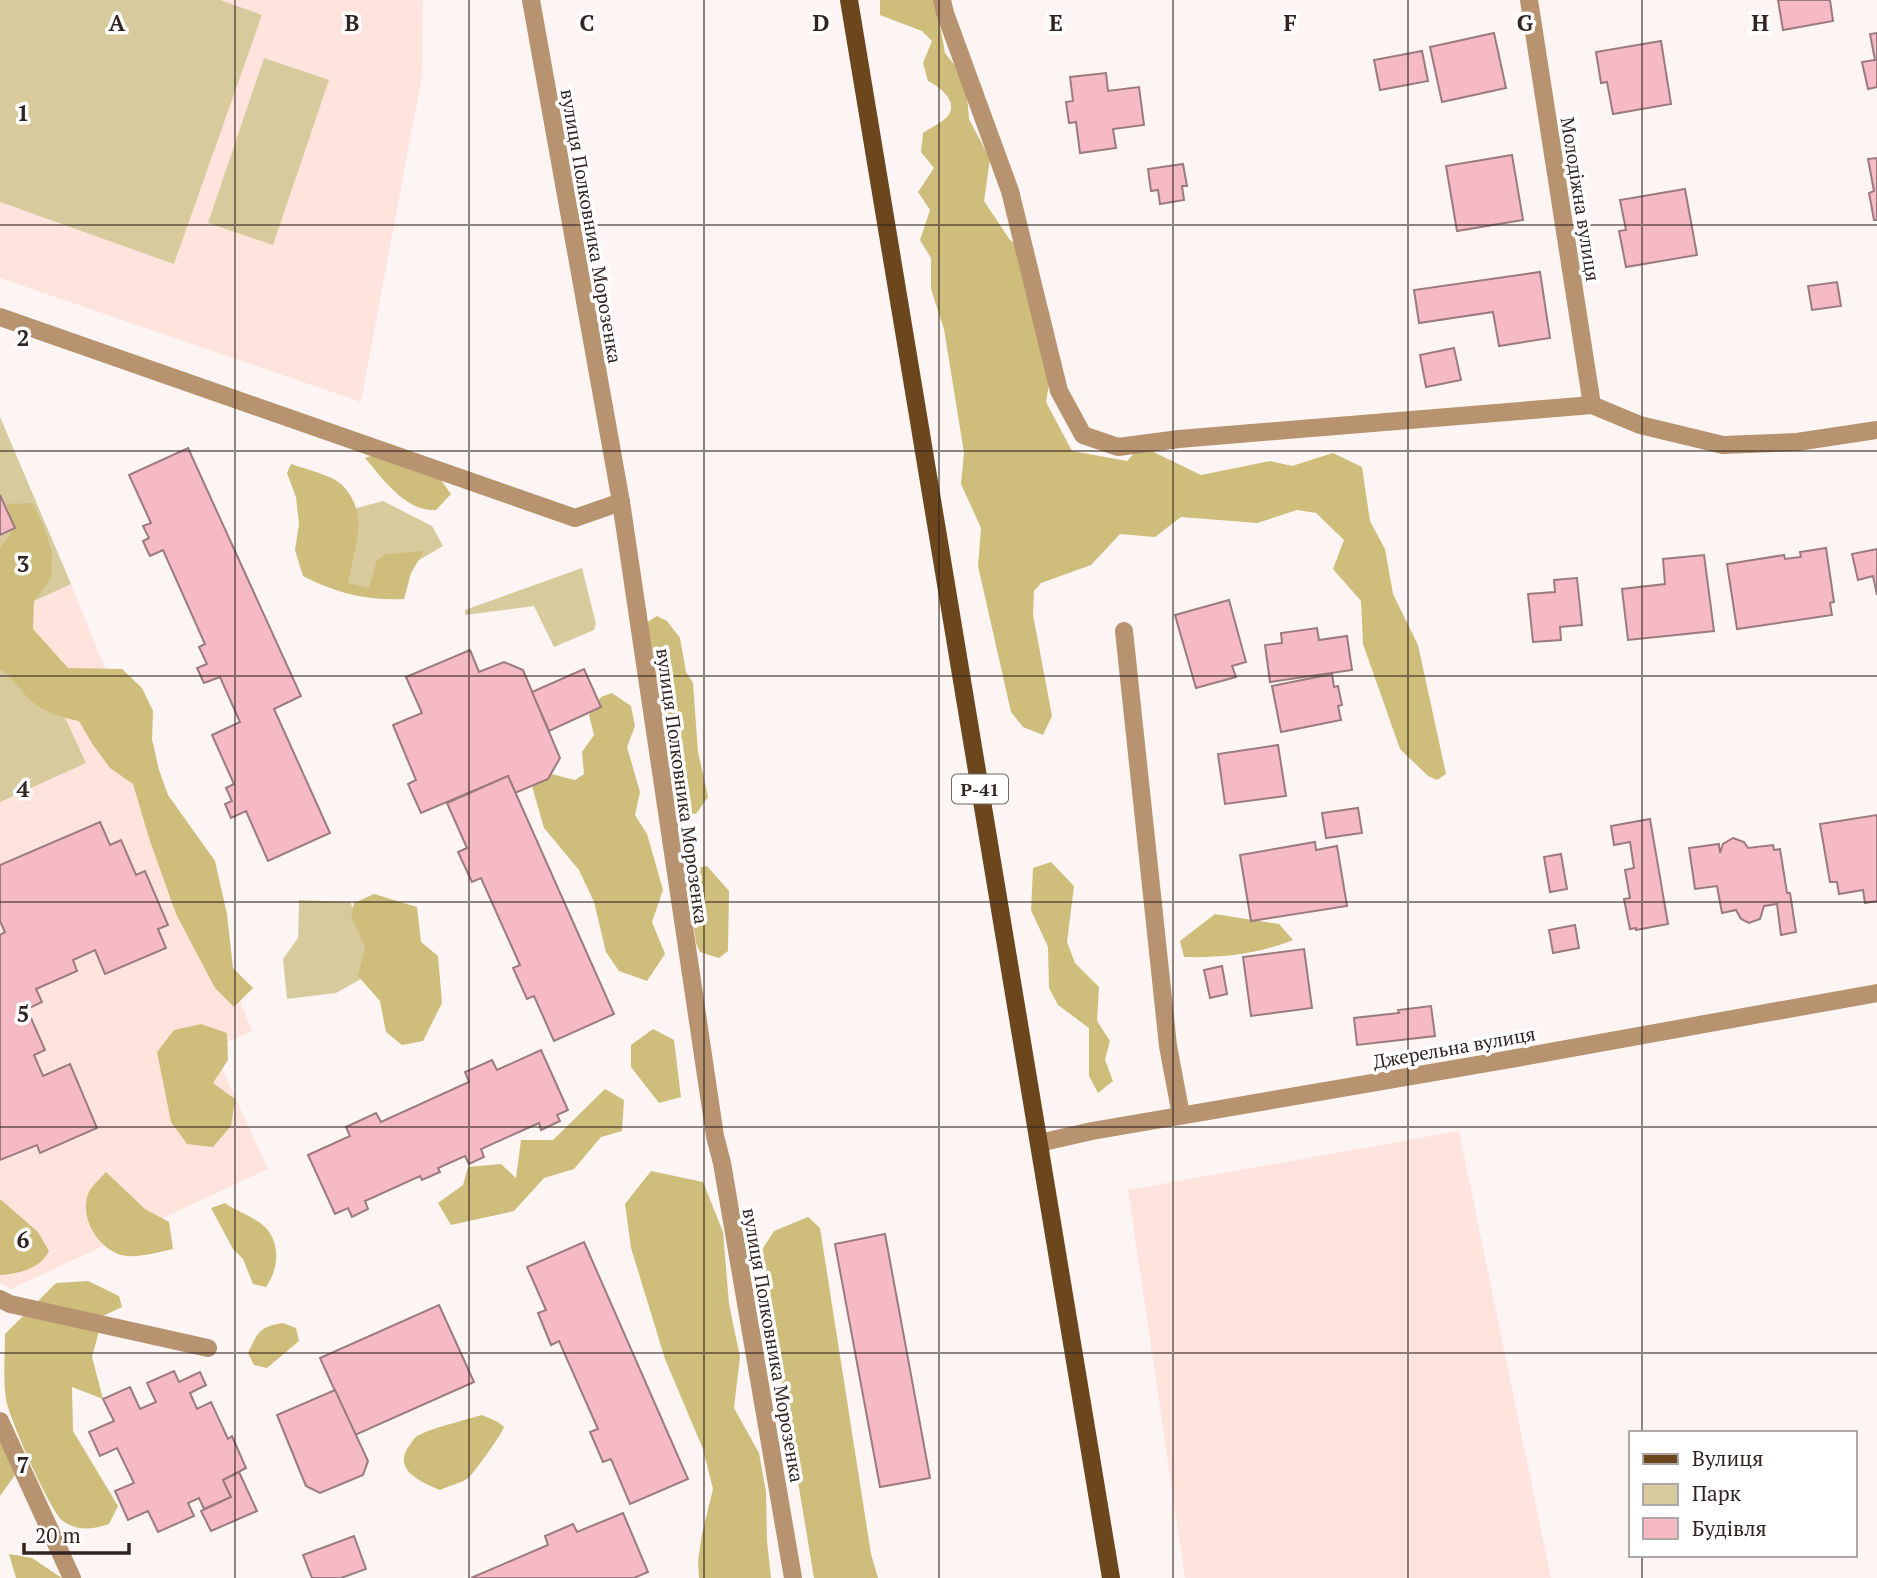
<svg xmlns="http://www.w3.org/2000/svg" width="1877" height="1578" font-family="'PT Serif',serif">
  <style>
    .built { fill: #fee4dd }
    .green { fill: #d7cb9e }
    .forest { fill: #cfbe7b }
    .building { fill: #f6bac4; stroke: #9c7b80; stroke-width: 2 }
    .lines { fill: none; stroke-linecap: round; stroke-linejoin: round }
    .service { stroke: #b7936f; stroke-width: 18 }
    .pedestrian { stroke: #b7936f; stroke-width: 18 }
    .minor { stroke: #b7936f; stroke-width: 18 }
    .primary { stroke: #6c471e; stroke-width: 18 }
    .grid { fill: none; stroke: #322521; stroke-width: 2; stroke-opacity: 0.55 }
    .labels { text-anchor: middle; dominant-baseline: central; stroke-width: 7; stroke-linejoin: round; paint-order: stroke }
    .shield { fill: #fff; stroke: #706664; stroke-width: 2 }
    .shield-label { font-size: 18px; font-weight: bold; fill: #322521 }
    .street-label { font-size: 19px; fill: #322521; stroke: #fff }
    .grid-label { font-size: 23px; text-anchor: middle; font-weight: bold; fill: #322521; stroke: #fff; stroke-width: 7; stroke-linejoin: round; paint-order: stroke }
  </style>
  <rect width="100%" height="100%" fill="#fcf5f3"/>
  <!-- built -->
  <g class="built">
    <polygon points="0,0 423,0 422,76 361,402 0,278"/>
    <polygon points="71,584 252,1031 213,1049 268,1169 11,1289 0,1283 0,617"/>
    <polygon points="1459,1131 1551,1578 1185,1578 1128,1190"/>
  </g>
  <!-- green -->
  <g class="green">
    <polygon points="0,0 220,0 262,15 174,264 0,202"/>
    <polygon points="264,58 329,80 273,245 208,223"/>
    <polygon points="0,417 71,584 0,617"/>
    <polygon points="383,501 432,526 443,546 370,589 347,583 315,519"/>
    <polygon points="582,568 596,624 594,630 554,647 534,606 465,615 465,610"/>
    <polygon points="22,625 86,763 0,802 0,635"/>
    <polygon points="299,900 350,902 367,936 368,975 336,993 287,999 283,959 298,938"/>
  </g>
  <!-- forest -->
  <g class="forest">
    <path d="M880 0H933L936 3 945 53 956 67 967 96 969 119 990 159 984 201 1010 240 1027 253 1053 359 1046 402 1072 451 1127 461 1141 446 1201 475 1270 461 1292 466 1333 453 1362 467 1370 521 1385 549 1393 594 1418 645 1446 774 1437 780 1428 776 1400 749 1363 644 1361 601 1333 569 1344 540 1316 513 1297 510 1257 523 1181 517 1155 537 1120 534 1091 565 1041 583 1034 591 1033 615 1052 716 1043 735 1023 727 1011 712 978 566 981 528 961 484 964 453 944 329 931 289V258L920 240 930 210 918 192 934 168 921 152 923 133C930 128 941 123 947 117 960 102 940 87 928 81L923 63 932 41 922 31 880 15Z"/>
    <path d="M385 451 435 472 451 494 436 510C406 512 383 479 365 458Z"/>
    <path d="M291 464C303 468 333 476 341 484 371 513 354 549 348 583L369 588 377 560 386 554 424 551 411 573 404 599C368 601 335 593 303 576L295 550 299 524 296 497 287 473Z"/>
    <path d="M33 503 44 527 52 553 51 579 34 601 33 629 68 668 122 669 142 688 153 711 152 739 159 770 168 795 215 861 227 914 233 968 253 988 234 1007 215 988 176 914 149 838 133 784 110 768 93 745 79 721C60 717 42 712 28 698 18 687 12 677 0 669V548L13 530 7 504Z"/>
    <polygon points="657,616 667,621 680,638 686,672 693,683 698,752 708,797 696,814 677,812 671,803 643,625"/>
    <polygon points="612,693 631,706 635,726 627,747 640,792 635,815 647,834 663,890 652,922 665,954 647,981 619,971 606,952 594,902 579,870 544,828 532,786 551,774 575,780 584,774 582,752 594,735 589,715 601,697"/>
    <polygon points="1051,862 1074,886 1067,942 1075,963 1099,987 1097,1021 1110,1041 1105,1060 1113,1081 1098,1093 1089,1076 1089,1028 1058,1005 1049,988 1048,947 1031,910 1033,868"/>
    <polygon points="707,866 729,891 728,951 719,958 700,952 696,943 688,889 696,868"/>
    <polygon points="374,894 417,907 421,942 438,956 442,1003 423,1041 402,1045 386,1032 380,1001 358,976 365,947 351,917 354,903"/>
    <path d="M1215 914 1279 924 1293 940C1259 954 1220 958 1184 957L1180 941Z"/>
    <polygon points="201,1024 227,1033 228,1060 213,1083 235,1099 231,1126 213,1147 187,1144 171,1122 157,1052 174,1030"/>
    <polygon points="653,1029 674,1040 681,1097 659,1103 631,1067 631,1045"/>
    <polygon points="605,1089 624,1100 622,1131 601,1137 574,1169 544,1178 514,1211 451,1225 438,1203 463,1185 468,1167 501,1164 516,1178 521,1140 553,1140"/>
    <polygon points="651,1171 703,1182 723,1232 729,1304 740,1357 734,1408 759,1453 766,1492 767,1541 771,1578 699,1578 698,1561 702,1534 713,1489 703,1449 665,1359 631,1248 625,1204"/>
    <path d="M106 1172 145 1209 169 1222 173 1249C158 1252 134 1260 118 1254 96 1245 80 1217 88 1194 91 1186 101 1178 106 1172Z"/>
    <path d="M0 1199 38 1232 49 1251C40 1269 18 1274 0 1275Z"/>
    <path d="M225 1203C237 1212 253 1216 264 1226 281 1242 279 1269 266 1287L253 1284 243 1259 233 1249 211 1208Z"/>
    <polygon points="808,1217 820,1228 871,1554 878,1578 814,1578 760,1253 774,1231"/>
    <path d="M88 1281 119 1296 122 1307 103 1316 92 1357 103 1399 72 1387 73 1431 118 1506 109 1524C93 1529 78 1532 63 1521 51 1513 8 1416 6 1399 3 1378 5 1355 5 1334L56 1283Z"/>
    <path d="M283 1323 296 1328 299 1341 267 1368 254 1365 248 1353C258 1332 259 1327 283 1323Z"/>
    <path d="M482 1415 498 1422 504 1427C502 1434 472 1476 467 1479 461 1483 448 1486 440 1490 424 1483 394 1472 407 1449 410 1445 413 1439 417 1436 434 1427 462 1421 482 1415Z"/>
    <polygon points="0,1441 15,1475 0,1496"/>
    <polygon points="9,1554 32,1558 62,1578 16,1578"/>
  </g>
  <!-- building -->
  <g class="building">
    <polygon points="1778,0 1830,0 1833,21 1783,30"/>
    <polygon points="1494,33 1506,88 1442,102 1430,47"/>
    <polygon points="1877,33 1877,87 1868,89 1862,62 1875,60 1870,34"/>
    <polygon points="1661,41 1671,104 1613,114 1607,82 1601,83 1596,52"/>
    <polygon points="1422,51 1428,81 1380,90 1374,60"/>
    <polygon points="1106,73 1108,91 1139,87 1144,125 1113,129 1116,148 1080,153 1076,122 1069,123 1066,102 1073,101 1070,77"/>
    <polygon points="1512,155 1523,220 1457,231 1446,166"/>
    <polygon points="1877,158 1877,220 1874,220 1869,193 1874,191 1868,159"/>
    <polygon points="1183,164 1187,186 1182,186 1184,200 1160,204 1158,190 1151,191 1148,169"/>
    <polygon points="1685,189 1697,255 1626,267 1619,231 1626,230 1620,200"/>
    <polygon points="1540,272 1550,338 1499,346 1493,312 1419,323 1414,290"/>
    <polygon points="1837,282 1841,306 1812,310 1808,286"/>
    <polygon points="1454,348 1461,380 1426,387 1420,355"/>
    <polygon points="188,448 301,696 274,709 330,833 268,861 246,811 231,818 225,804 232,801 226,788 234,784 212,735 240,722 220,677 204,683 197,668 207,664 199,647 205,644 163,550 150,556 146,548 143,541 149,538 143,526 151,523 129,475"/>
    <polygon points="0,495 15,528 0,535"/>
    <polygon points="1826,548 1834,602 1830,603 1832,615 1737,629 1727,564 1784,555 1785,559 1801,557 1800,552"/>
    <polygon points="1877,549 1877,595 1873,576 1858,580 1852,554"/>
    <polygon points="1704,555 1714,631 1628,640 1622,589 1665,584 1663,559"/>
    <polygon points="1577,578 1582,625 1560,627 1561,640 1533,642 1528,594 1555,592 1554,580"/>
    <polygon points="1229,600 1246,662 1232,666 1236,677 1196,688 1175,615"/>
    <polygon points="1317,628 1319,640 1347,636 1352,670 1270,682 1265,645 1282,643 1281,633"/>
    <polygon points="470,650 479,672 504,662 523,670 560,758 548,779 515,793 508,776 421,813 408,784 416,780 393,725 422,713 406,677"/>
    <polygon points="584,669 601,707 549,731 532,692"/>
    <polygon points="1332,674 1334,687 1338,686 1342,705 1338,706 1341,720 1281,732 1272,686"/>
    <polygon points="1278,745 1286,796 1225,804 1218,754"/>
    <polygon points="508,776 614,1014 554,1041 534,996 527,999 513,968 520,965 481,878 472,882 458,852 467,848 447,803"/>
    <polygon points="1358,808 1362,833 1326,838 1322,813"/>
    <polygon points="1877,815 1877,901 1865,903 1863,890 1839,894 1837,882 1830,882 1820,824"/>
    <polygon points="1650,819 1668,924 1636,930 1636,928 1630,929 1624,899 1630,898 1625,870 1634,868 1630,842 1614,845 1611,826"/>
    <polygon points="100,822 110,845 121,840 136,875 145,871 168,925 158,929 166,948 105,974 95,950 73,960 77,971 36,989 42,1002 27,1009 45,1050 34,1055 43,1076 70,1064 97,1128 40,1153 37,1145 0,1160 0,935 5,932 0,921 0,865"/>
    <polygon points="1733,838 1744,842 1748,848 1773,845 1774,850 1780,849 1787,893 1790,893 1796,932 1781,935 1777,904 1764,906 1760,919 1749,923 1741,919 1736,910 1722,913 1717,886 1695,889 1689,848 1719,844 1720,853 1723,844"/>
    <polygon points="1315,842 1316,850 1337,846 1347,906 1251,921 1240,855"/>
    <polygon points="1561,854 1567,889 1550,892 1544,857"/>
    <polygon points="1575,925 1579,948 1553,953 1549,930"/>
    <polygon points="1304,949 1312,1008 1251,1016 1243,957"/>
    <polygon points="1222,966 1227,994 1210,998 1204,970"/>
    <polygon points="1431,1006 1435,1036 1357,1045 1354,1018 1399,1013 1398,1010"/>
    <polygon points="541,1050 568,1110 557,1115 560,1121 541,1130 539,1123 481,1149 484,1157 469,1164 465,1156 438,1168 440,1172 422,1180 420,1176 365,1201 368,1209 352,1217 348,1208 335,1214 308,1155 350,1136 346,1127 376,1113 381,1122 469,1082 465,1072 492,1060 497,1070"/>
    <polygon points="885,1234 930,1478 880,1487 835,1244"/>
    <polygon points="584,1242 688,1479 630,1504 611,1459 603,1462 590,1432 598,1429 559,1341 551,1345 538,1313 546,1310 527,1267"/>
    <polygon points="439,1305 474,1382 355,1435 320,1358"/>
    <polygon points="174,1371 179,1382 200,1372 206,1385 190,1393 197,1409 211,1402 228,1439 232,1436 246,1468 223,1480 231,1497 204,1509 199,1498 188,1503 194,1516 158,1532 148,1511 128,1520 115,1491 134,1483 117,1448 100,1456 89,1432 114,1421 103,1399 130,1387 140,1409 156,1402 147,1383"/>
    <polygon points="335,1390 368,1461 363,1475 320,1493 306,1486 277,1415"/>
    <polygon points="239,1472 257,1511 211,1531 201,1511 231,1497 223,1480"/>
    <polygon points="623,1513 648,1572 634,1578 471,1578 548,1545 545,1536 573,1524 577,1532"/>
    <polygon points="354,1536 366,1569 341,1578 312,1578 303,1555"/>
  </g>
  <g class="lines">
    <!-- service -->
    <g class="service">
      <polyline points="942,0 945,13 1010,191 1059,391 1083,435 1118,447 1179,439 1592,405"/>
      <polyline points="0,317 575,518 621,502"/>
      <polyline points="1124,631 1168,1046 1181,1115"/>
    </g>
    <!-- pedestrian -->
    <g class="pedestrian">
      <polyline points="0,1299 10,1304 208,1348"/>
      <polyline points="0,1421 72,1578"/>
    </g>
    <!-- minor -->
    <g class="minor">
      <polyline points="531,0 621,502 715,1136 722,1163 793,1578"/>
      <polyline points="1529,0 1592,405 1640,425 1723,445 1797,442 1877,430"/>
      <polyline points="1039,1143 1092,1131 1494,1062 1877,993"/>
    </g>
    <!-- primary -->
    <polyline class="primary" points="849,0 1111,1578"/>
  </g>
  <!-- grid -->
  <path class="grid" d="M235 0V1578M469 0V1578M704 0V1578M939 0V1578M1173 0V1578M1408 0V1578M1642 0V1433M0 225H1877M0 451H1877M0 676H1877M0 902H1877M0 1127H1877M0 1353H1877M1642 1555V1578"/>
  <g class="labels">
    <!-- shield labels -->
    <rect class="shield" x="952" y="774.5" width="56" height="29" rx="5"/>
    <g class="shield-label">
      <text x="980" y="789">Р-41</text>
    </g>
    <!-- street labels -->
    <g class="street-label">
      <text transform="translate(1581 199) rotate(81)">Молодіжна вулиця</text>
      <text transform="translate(592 226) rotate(80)">вулиця Полковника Морозенка</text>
      <text transform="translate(683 786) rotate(82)">вулиця Полковника Морозенка</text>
      <text transform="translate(1454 1047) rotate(-10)">Джерельна вулиця</text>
      <text transform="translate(774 1345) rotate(80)">вулиця Полковника Морозенка</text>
    </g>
  </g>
  <g class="grid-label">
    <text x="117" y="31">A</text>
    <text x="352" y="31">B</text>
    <text x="587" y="31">C</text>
    <text x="821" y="31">D</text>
    <text x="1056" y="31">E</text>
    <text x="1290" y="31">F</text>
    <text x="1525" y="31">G</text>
    <text x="1760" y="31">H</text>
    <text x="23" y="121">1</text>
    <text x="23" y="346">2</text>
    <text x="23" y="572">3</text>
    <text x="23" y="797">4</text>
    <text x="23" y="1022">5</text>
    <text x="23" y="1248">6</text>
    <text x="23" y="1473">7</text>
  </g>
  <!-- legend -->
  <rect x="1629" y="1431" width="228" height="126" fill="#ffffff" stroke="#ada8a6" stroke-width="2"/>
  <rect x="1643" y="1454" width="35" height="10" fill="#6c471e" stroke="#ada8a6" stroke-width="2"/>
  <text x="1692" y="1466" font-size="21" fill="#322521">Вулиця</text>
  <rect x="1643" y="1484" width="35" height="21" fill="#d7cb9e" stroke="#ada8a6" stroke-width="2"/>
  <text x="1692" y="1501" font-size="21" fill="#322521">Парк</text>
  <rect x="1643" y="1518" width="35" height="21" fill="#f6bac4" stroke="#ada8a6" stroke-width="2"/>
  <text x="1692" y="1536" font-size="21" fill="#322521">Будівля</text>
  <!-- scale -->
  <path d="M24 1543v10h105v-10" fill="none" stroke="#322521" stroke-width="3.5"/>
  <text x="35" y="1543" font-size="21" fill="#322521" stroke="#ffffff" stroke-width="5" paint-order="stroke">20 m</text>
</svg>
